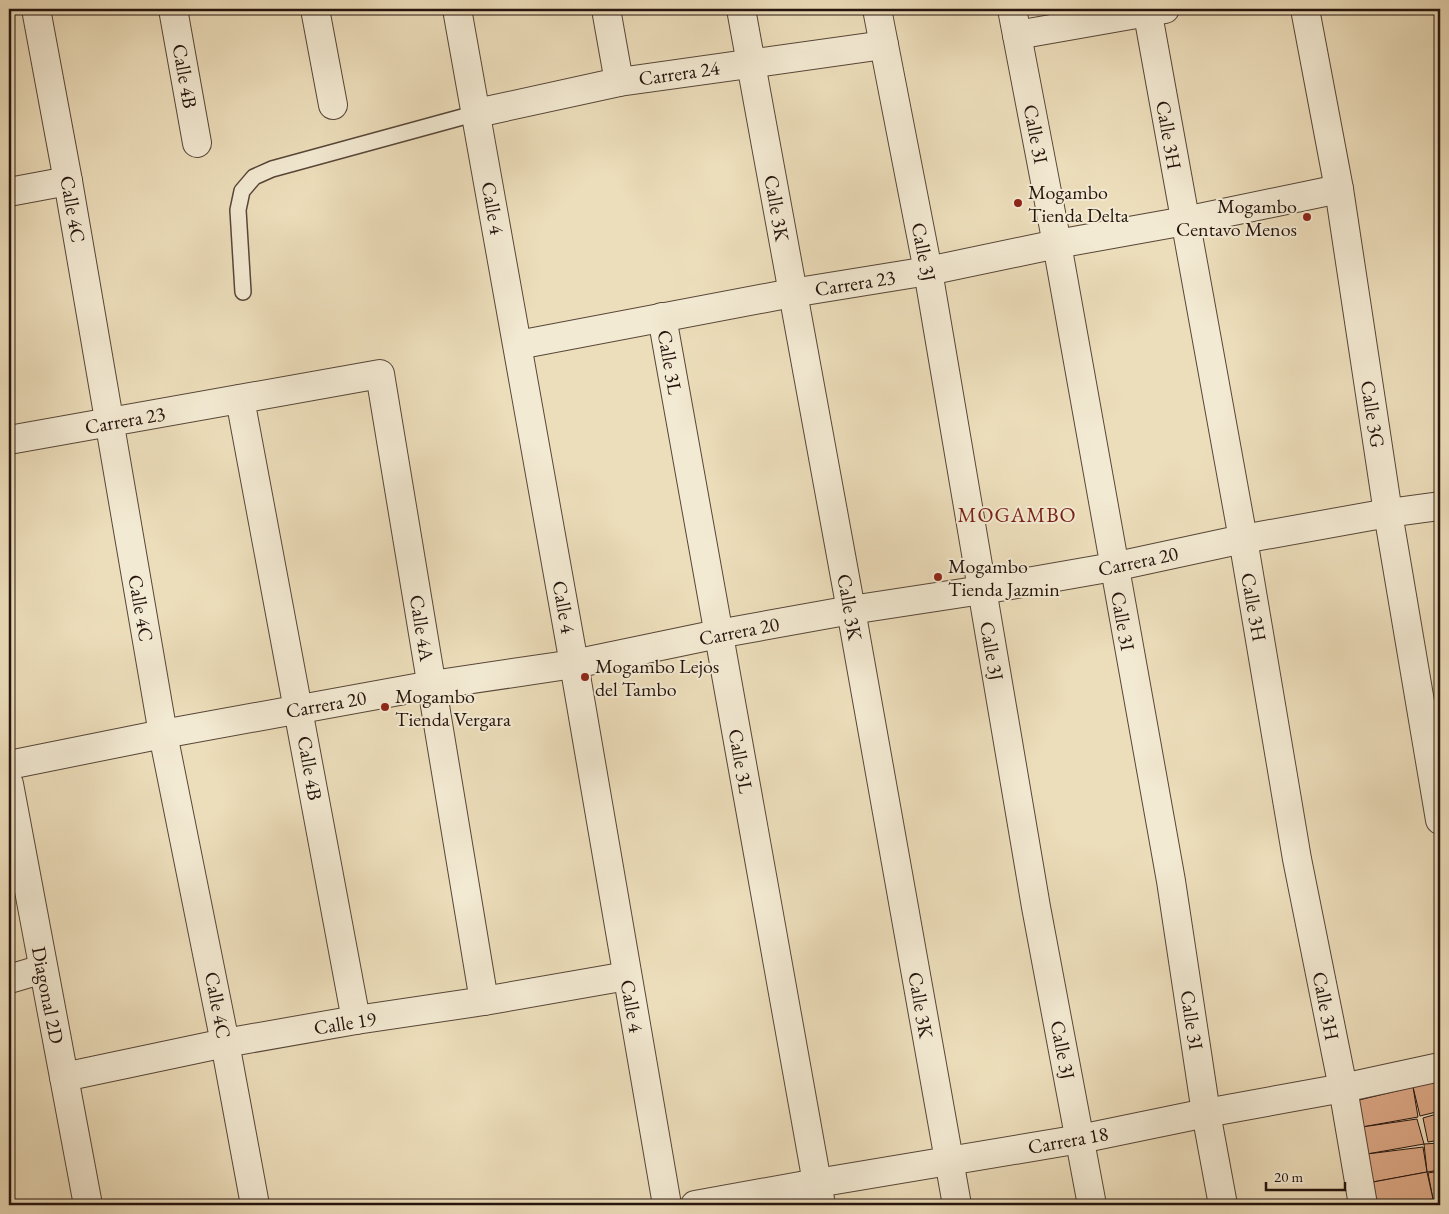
<svg xmlns="http://www.w3.org/2000/svg" width="1449" height="1214" font-family="'EB Garamond',serif">
  <style>
    .building { fill: #deaa88; stroke: #25140d }
    .lines { fill: none; stroke-linecap: round; stroke-linejoin: round }
    .service-casing { stroke: #574638; stroke-width: 18 }
    .minor-casing { stroke: #574638; stroke-width: 30 }
    .tertiary-casing { stroke: #574638; stroke-width: 30 }
    .service { stroke: #f3ead3; stroke-width: 15 }
    .minor { stroke: #f3ead3; stroke-width: 28 }
    .tertiary { stroke: #f3ead3; stroke-width: 28 }
    .poi-dot { fill: #8f2418; stroke: #f3ead3; stroke-width: 2 }
    .labels { text-anchor: middle; dominant-baseline: central; stroke-width: 4; stroke-linejoin: round; paint-order: stroke }
    .street-label { font-size: 20px; fill: #25140d; stroke: #f3ead3 }
    .poi-label { font-size: 20px; fill: #25140d; stroke: #f3ead3; text-anchor: start }
    .neighbourhood-label { font-size: 21px; letter-spacing: 1px; fill: #7a1f14; stroke: #f3ead3 }
  </style>
  <rect width="100%" height="100%" fill="#eddebb"/>
  <filter id="stains"><feTurbulence type="fractalNoise" baseFrequency=".004" numOctaves="4"/><feColorMatrix values="0 0 0 0 .2 0 0 0 0 .09 0 0 0 0 .02 0 0 0 .5 -.17"/></filter>
  <radialGradient id="worn" r=".72"><stop offset=".6" stop-color="#630" stop-opacity="0"/><stop offset="1" stop-color="#630" stop-opacity=".3"/></radialGradient>
  <!-- building -->
  <g class="building">
    <polygon points="1440,1081 1440,1111 1420,1116 1413,1087"/>
    <polygon points="1413,1087 1418,1117 1362,1127 1355,1101"/>
    <polygon points="1440,1113 1440,1140 1428,1142 1423,1118"/>
    <polygon points="1417,1119 1424,1144 1367,1154 1362,1127"/>
    <polygon points="1440,1143 1440,1170 1427,1172 1424,1144"/>
    <polygon points="1423,1147 1427,1172 1373,1182 1367,1154"/>
    <polygon points="1440,1171 1440,1197 1433,1199 1428,1173"/>
    <polygon points="1427,1172 1433,1199 1395,1205 1377,1205 1373,1182"/>
    <polygon points="1440,1199 1440,1205 1437,1205 1436,1200"/>
    <polygon points="1433,1200 1434,1205 1405,1205"/>
  </g>
  <g class="lines">
    <!-- service casing -->
    <g class="service-casing">
      <polyline id="service" points="243,292 238,210 242,191 254,177 272,169 477,113"/>
    </g>
    <!-- minor casing -->
    <g class="minor-casing">
      <g id="minor">
        <polyline points="36,9 68,181 163,734 225,1043 255,1205"/>
        <polyline points="173,9 197,143"/>
        <polyline points="315,9 333,105"/>
        <polyline points="457,9 574,664 667,1205"/>
        <polyline points="606,9 619,82"/>
        <polyline points="741,9 851,610 957,1205"/>
        <polyline points="877,9 928,271 1036,907 1092,1205"/>
        <polyline points="1012,9 1057,244 1171,881 1206,1113 1223,1205"/>
        <polyline points="1147,9 1243,539 1297,859 1343,1088 1363,1205"/>
        <polyline points="1305,9 1339,189 1388,513 1440,820"/>
        <polyline points="1017,35 1165,9"/>
        <polyline points="477,113 619,82 884,45"/>
        <polyline points="9,192 68,181"/>
        <path d="M662 317C714 613 769 909 821 1205"/>
        <polyline points="518,345 792,293 928,271 1057,244 1185,221 1339,189"/>
        <polyline points="240,399 356,1020"/>
        <polyline points="9,440 380,374 484,1001"/>
        <polyline points="9,765 163,734 432,685 574,664 718,634 851,610 982,590 1113,567 1243,539 1388,513 1440,506"/>
        <polyline points="64,1077 225,1043 356,1020 484,1001 627,976"/>
      </g>
    </g>
    <!-- tertiary casing -->
    <g class="tertiary-casing">
      <g id="tertiary">
        <polyline points="9,784 88,1205"/>
        <polyline points="9,979 43,969"/>
        <polyline points="695,1205 817,1183 1080,1139 1206,1113 1343,1088 1440,1067"/>
      </g>
    </g>
    <!-- service -->
    <use href="#service" class="service"/>
    <!-- minor -->
    <use href="#minor" class="minor"/>
    <!-- tertiary -->
    <use href="#tertiary" class="tertiary"/>
  </g>
  <!-- markers -->
  <g class="poi-dot">
    <circle cx="1018" cy="203" r="5"/>
    <circle cx="1307" cy="217" r="5"/>
    <circle cx="938" cy="577" r="5"/>
    <circle cx="585" cy="677" r="5"/>
    <circle cx="385" cy="707" r="5"/>
  </g>
  <g class="labels">
    <!-- street labels -->
    <g class="street-label">
      <text transform="translate(679 73) rotate(-8)">Carrera 24</text>
      <text transform="translate(185 76) rotate(80)">Calle 4B</text>
      <text transform="translate(1036 134) rotate(79)">Calle 3I</text>
      <text transform="translate(1169 135) rotate(80)">Calle 3H</text>
      <text transform="translate(493 208) rotate(80)">Calle 4</text>
      <text transform="translate(777 208) rotate(80)">Calle 3K</text>
      <text transform="translate(73 209) rotate(80)">Calle 4C</text>
      <text transform="translate(924 252) rotate(79)">Calle 3J</text>
      <text transform="translate(855 283) rotate(-9)">Carrera 23</text>
      <text transform="translate(670 362) rotate(80)">Calle 3L</text>
      <text transform="translate(1373 414) rotate(81)">Calle 3G</text>
      <text transform="translate(125 420) rotate(-10)">Carrera 23</text>
      <text transform="translate(1138 561) rotate(-12)">Carrera 20</text>
      <text transform="translate(564 607) rotate(80)">Calle 4</text>
      <text transform="translate(850 607) rotate(80)">Calle 3K</text>
      <text transform="translate(1254 607) rotate(80)">Calle 3H</text>
      <text transform="translate(141 608) rotate(80)">Calle 4C</text>
      <text transform="translate(1123 621) rotate(80)">Calle 3I</text>
      <text transform="translate(422 628) rotate(81)">Calle 4A</text>
      <text transform="translate(739 631) rotate(-11)">Carrera 20</text>
      <text transform="translate(992 651) rotate(80)">Calle 3J</text>
      <text transform="translate(326 704) rotate(-10)">Carrera 20</text>
      <text transform="translate(741 761) rotate(80)">Calle 3L</text>
      <text transform="translate(310 768) rotate(80)">Calle 4B</text>
      <text transform="translate(48 995) rotate(79)">Diagonal 2D</text>
      <text transform="translate(218 1005) rotate(79)">Calle 4C</text>
      <text transform="translate(921 1005) rotate(80)">Calle 3K</text>
      <text transform="translate(632 1006) rotate(80)">Calle 4</text>
      <text transform="translate(1326 1006) rotate(79)">Calle 3H</text>
      <text transform="translate(1192 1020) rotate(81)">Calle 3I</text>
      <text transform="translate(345 1023) rotate(-9)">Calle 19</text>
      <text transform="translate(1063 1050) rotate(79)">Calle 3J</text>
      <text transform="translate(1068 1140) rotate(-10)">Carrera 18</text>
    </g>
    <!-- poi labels -->
    <g class="poi-label">
      <text x="1028" y="192">Mogambo<tspan x="1028" dy="23">Tienda Delta</tspan></text>
      <text x="1297" y="206" text-anchor="end">Mogambo<tspan x="1297" dy="23">Centavo Menos</tspan></text>
      <text x="948" y="566">Mogambo<tspan x="948" dy="23">Tienda Jazmin</tspan></text>
      <text x="595" y="666">Mogambo Lejos<tspan x="595" dy="23">del Tambo</tspan></text>
      <text x="395" y="696">Mogambo<tspan x="395" dy="23">Tienda Vergara</tspan></text>
    </g>
    <!-- neighbourhood labels -->
    <g class="neighbourhood-label">
      <text x="1017" y="514">MOGAMBO</text>
    </g>
  </g>
  <!-- margin -->
  <rect width="1449" height="1214" fill="none" stroke="#eddebb" stroke-width="30"/>
  <rect x="10" y="10" width="1429" height="1194" fill="none" stroke="#25140d" stroke-width="2.5"/>
  <rect x="15" y="15" width="1419" height="1184" fill="none" stroke="#25140d"/>
  <!-- scale -->
  <path d="M1266 1182v8h79v-8" fill="none" stroke="#25140d" stroke-width="2.5"/>
  <text x="1274" y="1182" font-size="15" fill="#25140d" stroke="#f3ead3" stroke-width="4" paint-order="stroke">20 m</text>
  <rect width="100%" height="100%" filter="url(#stains)"/>
  <rect width="100%" height="100%" fill="url(#worn)"/>
</svg>
